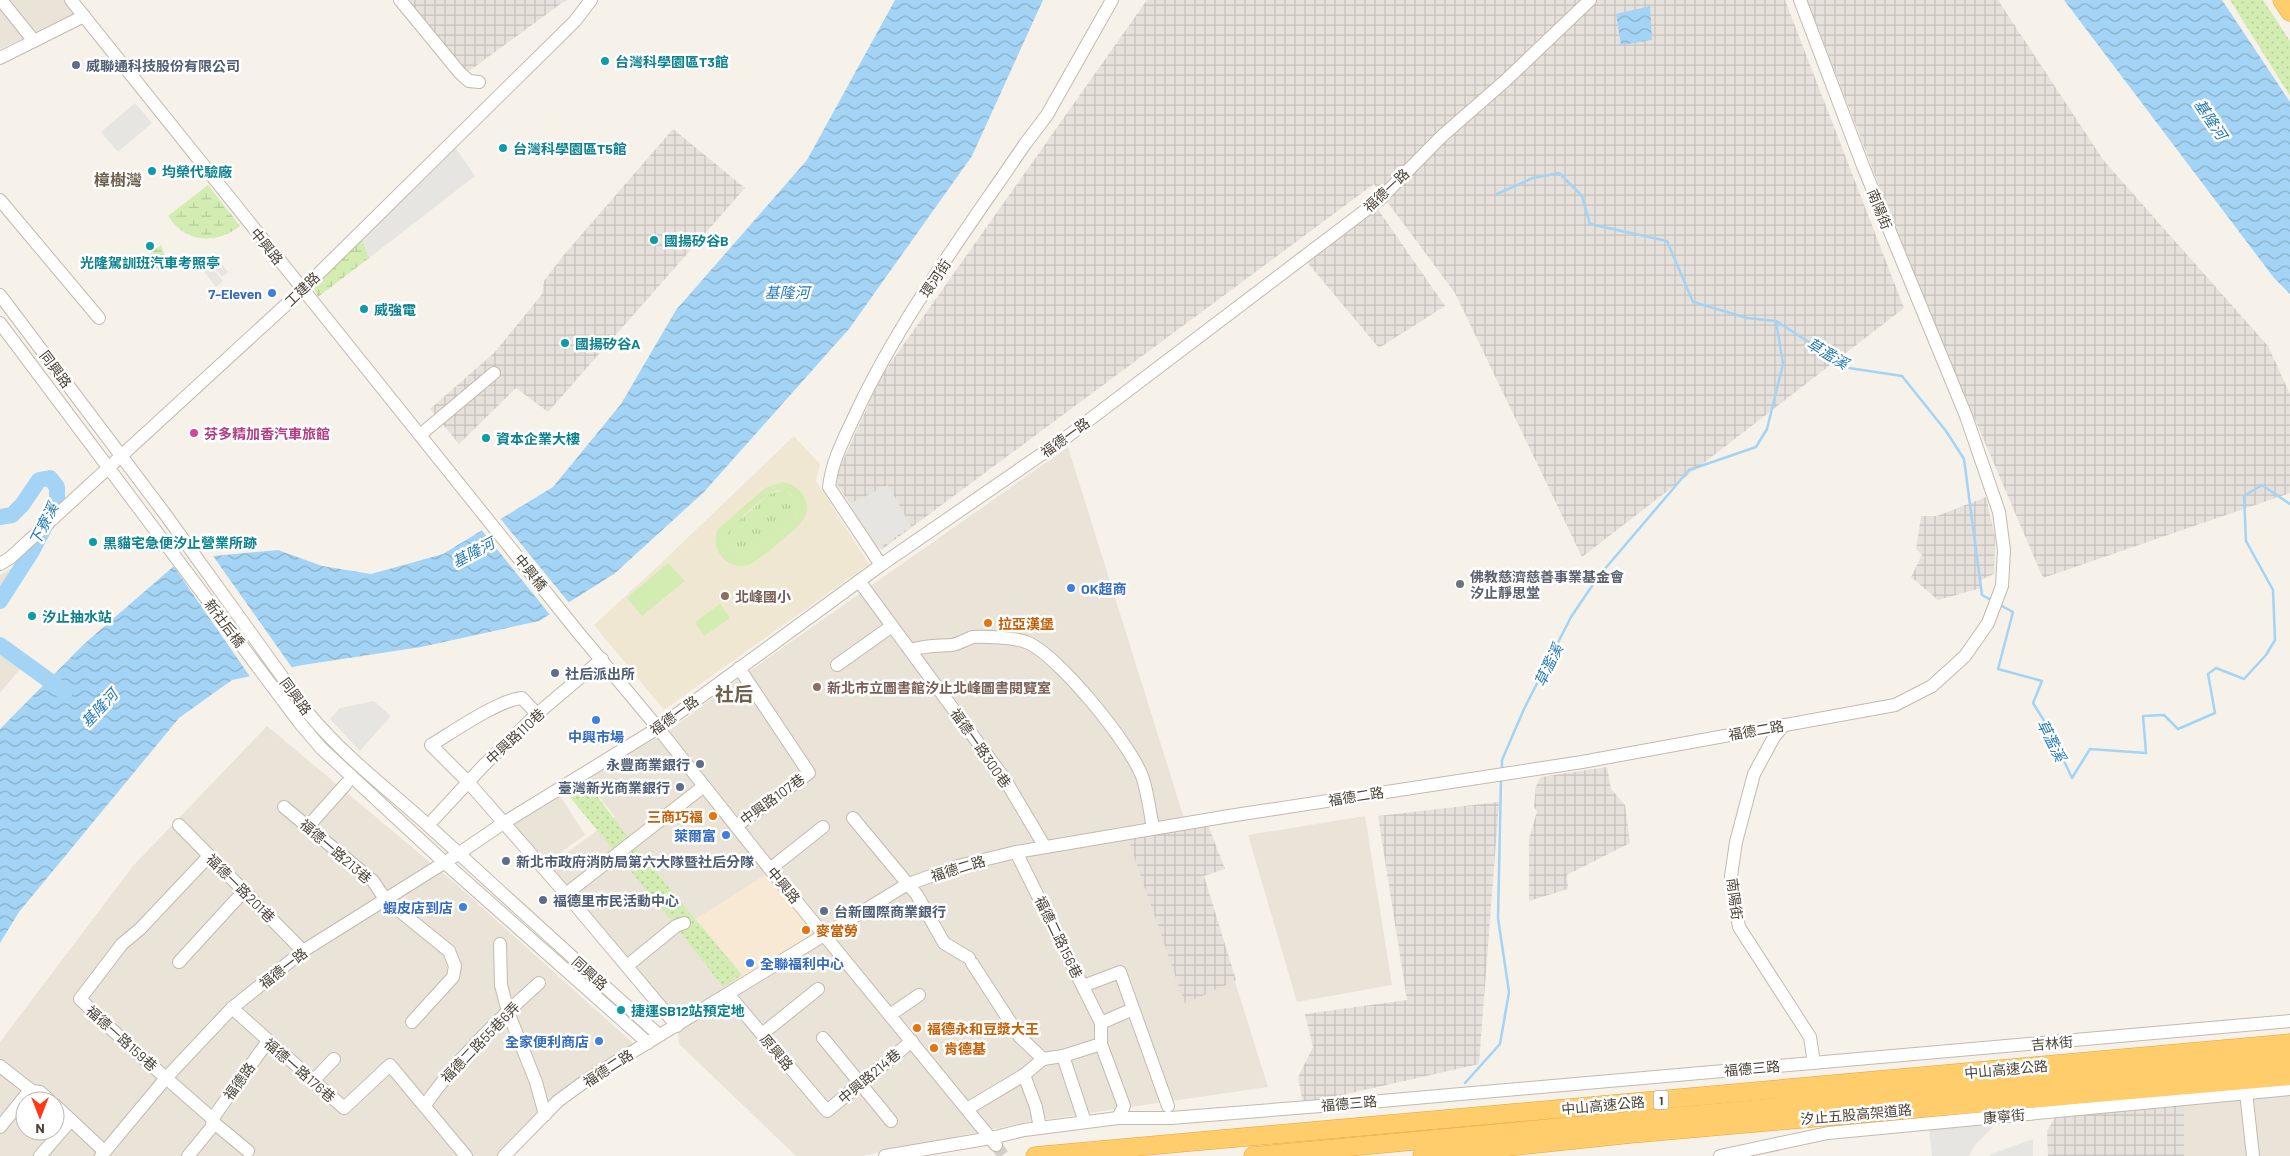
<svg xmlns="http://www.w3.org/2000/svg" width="2290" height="1156" font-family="Barlow,'Noto Sans TC',sans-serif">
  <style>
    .residential { fill: #eae4d8; fill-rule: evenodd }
    .commercial { fill: #f8e9d5 }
    .industrial { fill: url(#industrial-grid) }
    .education { fill: #f0e7d3 }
    .grass { fill: url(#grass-tufts) }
    .wetland { fill: url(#wetland-marsh) }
    .park { fill: url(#park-dots) }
    .pitch { fill: #d2ecb1; fill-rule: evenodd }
    .parking { fill: #e7e5e2 }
    .water { fill: url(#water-waves) }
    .pier { fill: #f6f2ea }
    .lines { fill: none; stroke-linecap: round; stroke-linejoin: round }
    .stream { stroke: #a3d4f5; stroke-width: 2.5 }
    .river { stroke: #a3d4f5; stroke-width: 16 }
    .minor-tunnel { stroke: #d4cfc6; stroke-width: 12; stroke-dasharray: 12 6; stroke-linecap: butt }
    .minor-casing { stroke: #c2baac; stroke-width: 14 }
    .highway-casing { stroke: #e8a432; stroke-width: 19 }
    .minor { stroke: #fff; stroke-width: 12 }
    .highway { stroke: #ffcd6c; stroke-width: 18 }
    .culture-dot { fill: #0f9aa8; stroke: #fff; stroke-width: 2 }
    .service-dot { fill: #5c6f8a; stroke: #fff; stroke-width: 2 }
    .shop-dot { fill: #3f7fe0; stroke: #fff; stroke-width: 2 }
    .hotel-dot { fill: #d1479c; stroke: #fff; stroke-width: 2 }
    .worship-dot { fill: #6b7280; stroke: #fff; stroke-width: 2 }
    .education-dot { fill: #8d6e63; stroke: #fff; stroke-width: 2 }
    .food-dot { fill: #e8710a; stroke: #fff; stroke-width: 2 }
    .labels { text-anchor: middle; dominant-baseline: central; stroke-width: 5; stroke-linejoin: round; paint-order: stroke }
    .shield { fill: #fff; stroke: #817b73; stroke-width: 1 }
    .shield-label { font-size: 12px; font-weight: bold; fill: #4b4337 }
    .culture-label { font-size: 14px; font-weight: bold; fill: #0d838f; stroke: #fff; text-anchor: start }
    .service-label { font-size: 14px; font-weight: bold; fill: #4e5e75; stroke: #fff; text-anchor: start }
    .street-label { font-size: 14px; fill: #4b4337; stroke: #fff }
    .shop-label { font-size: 14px; font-weight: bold; fill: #366cbe; stroke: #fff; text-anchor: end }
    .hotel-label { font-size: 14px; font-weight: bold; fill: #b23c85; stroke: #fff; text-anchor: start }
    .worship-label { font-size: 14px; font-weight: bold; fill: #5b616d; stroke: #fff; text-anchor: start }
    .education-label { font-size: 14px; font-weight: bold; fill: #785e54; stroke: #fff; text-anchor: start }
    .food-label { font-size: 14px; font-weight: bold; fill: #c56008; stroke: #fff; text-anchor: start }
    .water-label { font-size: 15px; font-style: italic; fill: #277ab6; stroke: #fff }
    .quarter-label { font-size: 16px; font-weight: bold; fill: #6e614e; stroke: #fff }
    .district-label { font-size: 19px; font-weight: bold; fill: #6e614e; stroke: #fff }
  </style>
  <defs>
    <pattern id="industrial-grid" width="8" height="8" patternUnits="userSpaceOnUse" patternTransform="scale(1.25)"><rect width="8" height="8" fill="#e6e1db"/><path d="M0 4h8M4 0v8" fill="none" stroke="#c7c2bd"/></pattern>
    <pattern id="grass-tufts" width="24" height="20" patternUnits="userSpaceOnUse" patternTransform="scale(1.25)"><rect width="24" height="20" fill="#d2ecb1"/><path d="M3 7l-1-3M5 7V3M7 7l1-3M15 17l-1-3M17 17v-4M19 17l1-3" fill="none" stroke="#b6cc99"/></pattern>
    <pattern id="wetland-marsh" width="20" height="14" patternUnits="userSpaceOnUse" patternTransform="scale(1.25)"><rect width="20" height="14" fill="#d2ecb1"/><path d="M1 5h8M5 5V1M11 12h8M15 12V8" fill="none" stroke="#b6cc99"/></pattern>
    <pattern id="park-dots" width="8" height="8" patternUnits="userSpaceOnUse" patternTransform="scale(1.25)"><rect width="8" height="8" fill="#d2ecb1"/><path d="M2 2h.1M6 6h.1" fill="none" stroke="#b6cc99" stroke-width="1.8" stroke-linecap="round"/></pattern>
    <pattern id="water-waves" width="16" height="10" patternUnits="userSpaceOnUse" patternTransform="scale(1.25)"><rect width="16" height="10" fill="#a3d4f5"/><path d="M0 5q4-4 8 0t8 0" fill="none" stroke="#87aec7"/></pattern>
  </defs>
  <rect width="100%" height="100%" fill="#f6f2ea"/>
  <!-- residential -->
  <g class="residential">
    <polygon points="0,0 64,0 76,14 0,49"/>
    <polygon points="1068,447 1268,1087 1028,1122 862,1156 796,1156 679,1044 677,1022 549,866 615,817 586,780 671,729 744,675"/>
    <polygon points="23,566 0,606 0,575 10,569"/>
    <polygon points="0,645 10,652 20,669 0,693"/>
    <path d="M267 726 456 884 635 1045 503 1156H0V1042L133 866ZM25 1101H55V1131H25Z"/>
    <polygon points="559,794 585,835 545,864 510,825"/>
    <polygon points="1365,816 1392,985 1297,1002 1248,835"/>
    <polygon points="2290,1095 2290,1156 2184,1156 2184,1105"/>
  </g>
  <!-- commercial -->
  <polygon class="commercial" points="770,872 821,933 738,984 688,924"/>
  <!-- industrial -->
  <g class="industrial">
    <polygon points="404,0 566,0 465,74"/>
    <polygon points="1147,0 1785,0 1904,308 1582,557 1455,293 1374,184 881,550 834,480 882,375"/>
    <polygon points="1807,0 1998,0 2104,161 2268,346 2290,394 2290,493 2043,578 1923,298"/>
    <polygon points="673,129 745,188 548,412 516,388 459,444 430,409 495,352 542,294 544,281 563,256"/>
    <polygon points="1377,208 1445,306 1379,348 1307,262"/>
    <polygon points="1986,497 1995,537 1994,574 1979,581 1981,588 1938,600 1911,577 1922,555 1916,549 1921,516 1937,516"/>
    <polygon points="1607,767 1611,789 1625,805 1630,843 1567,875 1568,889 1529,901 1529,839 1537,811 1534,807 1536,786 1541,777"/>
    <polygon points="1499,802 1479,1064 1303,1104 1298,1077 1313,1047 1305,1014 1407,1000 1378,816"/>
    <polygon points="1208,825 1225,869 1204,876 1236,980 1185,1004 1128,839"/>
    <polygon points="2184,1105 2184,1156 2048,1156 2047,1131 2056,1116"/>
  </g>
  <!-- education -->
  <polygon class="education" points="794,436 820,464 816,481 869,564 664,710 594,625 658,566"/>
  <!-- grass -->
  <polygon class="grass" points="784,490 796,499 798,509 795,518 747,557 732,552 726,539 729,529 770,494"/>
  <!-- wetland -->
  <g class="wetland">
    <path d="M208 185 240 226C216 245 185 243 168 216Z"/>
    <polygon points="360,233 369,258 318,297 311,281"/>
    <polygon points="161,245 168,264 159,270 146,257"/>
  </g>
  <!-- park -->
  <g class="park">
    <polygon points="2230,0 2263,0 2290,41 2290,96"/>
    <polygon points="588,784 636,848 742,975 723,987 675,925 569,796"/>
  </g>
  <!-- pitch -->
  <g class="pitch">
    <path d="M782 482C800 484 815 504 802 521 797 529 756 563 748 565 738 568 727 564 721 556 715 548 715 539 717 530L765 488ZM779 490C794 491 802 504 795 518L747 557 732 552 726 539C728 526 766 493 779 490Z"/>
    <polygon points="668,563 685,581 642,616 627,598"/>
    <polygon points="720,604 730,618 704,636 695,622"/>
  </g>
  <!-- parking -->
  <g class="parking">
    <polygon points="135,103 152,123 118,152 101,132"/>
    <polygon points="452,143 475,176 369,258 360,233"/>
    <polygon points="214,254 228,272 222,277 207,259"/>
    <polygon points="204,259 223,281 216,287 198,264"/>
    <polygon points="888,485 911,526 878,549 849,504"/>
    <polygon points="374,701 391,716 360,751 330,719 340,708"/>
    <polygon points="1996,1124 1975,1145 1969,1156 1932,1156 1929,1128"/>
    <polygon points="2033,1139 2033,1156 1989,1156 1989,1155"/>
  </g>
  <!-- water -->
  <g class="water">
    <polygon points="895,0 1043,0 972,156 849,329 704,492 614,574 539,621 421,647 303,665 232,680 179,718 19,912 0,943 0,729 84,644 182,559 278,550 322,566 371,574 443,554 553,487 621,404 676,310 807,160"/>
    <polygon points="2064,0 2222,0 2290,102 2290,294 2274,278"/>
    <polygon points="1650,6 1652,40 1621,45 1616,14"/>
  </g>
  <!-- pier -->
  <g class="pier">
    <polygon points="499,517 570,604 551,616 480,528"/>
    <polygon points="211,553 293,669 251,678 172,564 181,556"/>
  </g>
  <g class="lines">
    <!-- stream -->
    <g class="stream">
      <polyline points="1497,194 1533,178 1559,173 1582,196 1590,224 1667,241 1693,302 1747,318 1776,321 1849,368 1902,376 1946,431 1964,459 1982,595 1993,601"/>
      <polyline points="2000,605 2013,612 1998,669 2042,681 2033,703 2048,727 2072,778 2090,749 2146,753 2143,716 2164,715 2178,729 2215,713 2208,674 2216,668 2244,679 2266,655 2275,640 2273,590 2246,541 2244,496 2262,485 2290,504"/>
      <polyline points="1502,771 1502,760 1524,709 1571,617 1598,577 1689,470 1756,447 1767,429 1783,364 1776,321"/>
      <polyline points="1465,1083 1500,1044 1509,992 1498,918 1501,779"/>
    </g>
    <!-- river -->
    <g class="river">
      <polyline points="0,517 12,515 22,505 39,480 50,478 57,487 57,503 32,551 0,601"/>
      <polyline points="0,645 65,692"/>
    </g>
    <!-- minor-tunnel -->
    <polyline class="minor-tunnel" points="996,1145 1004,1156"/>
    <!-- minor casing -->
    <g class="minor-casing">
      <g id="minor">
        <polyline points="1,0 34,41"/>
        <polyline points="71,0 577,631 658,728 770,869 996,1145"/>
        <polyline points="400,0 460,73 469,81 479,82"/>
        <polyline points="0,58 84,16"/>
        <polyline points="0,200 99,318"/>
        <path d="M0 295 165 514 309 714C347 759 388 789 431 828 507 898 583 967 659 1035"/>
        <polyline points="0,323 299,722 321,748 444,862 648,1043"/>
        <polyline points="420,435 494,373"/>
        <polyline points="0,564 10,558 302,290 575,21 591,0"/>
        <path d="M881 565 829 487C832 460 845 437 856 413 901 317 966 231 1025 144L1047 115 1112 0"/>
        <polyline points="859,581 1004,778 1045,847"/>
        <path d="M911 650C926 645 936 646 952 645 959 644 966 639 973 637 983 636 1017 638 1026 642 1057 653 1133 747 1143 779 1148 795 1150 812 1153 828"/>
        <polyline points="837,665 892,626"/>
        <path d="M537 714 522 698C498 700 453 732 431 745L469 783 566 894 677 1026"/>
        <polyline points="1784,725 1774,737 1754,774 1736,842 1731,876 1739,927 1810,1037 1814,1063"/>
        <polyline points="284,807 373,881 385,899 449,951 455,966 453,977 412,1022"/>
        <polyline points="853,818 917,895 944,943 969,958"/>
        <polyline points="434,819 484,765 537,714 602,659"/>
        <polyline points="312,822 346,784"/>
        <polyline points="179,825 303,951"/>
        <polyline points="736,826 809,773 739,668"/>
        <polyline points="1016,852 1101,1023"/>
        <polyline points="209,856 140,929 122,944 80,999 125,1042 214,1120"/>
        <polyline points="770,869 823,827"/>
        <polyline points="566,894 704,786"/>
        <polyline points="500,944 501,985 508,1012 536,1082 545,1115"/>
        <polyline points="179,962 244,891"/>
        <polyline points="972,963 1020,1037 1043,1059"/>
        <polyline points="627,966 676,926 684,923"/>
        <polyline points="1083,986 1120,972 1168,1106"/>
        <polyline points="728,994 827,1111 912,1041"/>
        <polyline points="232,1008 344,1108 390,1065 466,1156"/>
        <polyline points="890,1015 919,995"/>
        <polyline points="762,1034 818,989"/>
        <polyline points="823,1038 891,1121"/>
        <polyline points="1101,1044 1124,1106 1118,1118"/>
        <polyline points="1063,1056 1085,1122"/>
        <polyline points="1043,1059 1063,1056 1101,1044 1101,1023 1133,1009"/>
        <polyline points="0,1066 32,1091"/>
        <polyline points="314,1080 334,1059"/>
        <polyline points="2246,1092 2253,1156"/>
        <polyline points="55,1105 104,1151"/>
        <path d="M425 1105C457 1059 498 1020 539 983"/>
        <polyline points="967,1109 1024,1075"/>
        <polyline points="213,1122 248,1151"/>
        <polyline points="0,1127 26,1095 32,1091 40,1092 50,1101"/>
        <polyline points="1040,1128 1036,1107 1024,1075 1043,1059"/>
        <polyline points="40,1156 71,1120"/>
        <polyline points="101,1156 166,1078 232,1008 303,951 458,854 502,824 658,728 881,565 1068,436 1379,200 1442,136 1505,81 1590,0"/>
        <polyline points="188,1156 211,1128 215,1115 268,1041"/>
        <polyline points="504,1156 558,1101 588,1079 906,885 958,866 1016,852 1229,816 1582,762 1895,705 1932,686 1965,656 1988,623 2002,586 2004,550 1999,512 1966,416 1863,166 1800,0"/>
        <polyline points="885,1156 991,1138 1024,1130 1118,1118 1171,1118 1359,1103 2290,1021"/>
        <polyline points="1720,1156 1828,1133 2290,1089"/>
      </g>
    </g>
    <!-- highway casing -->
    <g class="highway-casing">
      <g id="highway">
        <polyline points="2282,0 2290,12"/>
        <polyline points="1035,1156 2290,1043"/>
        <polyline points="1253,1156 2290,1059"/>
        <polyline points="1422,1156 1630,1134 2290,1076"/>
      </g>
    </g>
    <!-- minor -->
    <use href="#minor" class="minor"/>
    <!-- highway -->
    <use href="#highway" class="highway"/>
  </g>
  <!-- markers -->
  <g class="culture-dot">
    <circle cx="605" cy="61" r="5"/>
    <circle cx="503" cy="148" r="5"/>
    <circle cx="152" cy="171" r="5"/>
    <circle cx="654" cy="240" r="5"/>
    <circle cx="150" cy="246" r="5"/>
    <circle cx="364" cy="309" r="5"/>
    <circle cx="565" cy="343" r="5"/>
    <circle cx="486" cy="438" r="5"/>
    <circle cx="93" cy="542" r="5"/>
    <circle cx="32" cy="616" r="5"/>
    <circle cx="621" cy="1010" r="5"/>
  </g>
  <g class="service-dot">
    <circle cx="76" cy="65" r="5"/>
    <circle cx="555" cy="673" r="5"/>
    <circle cx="700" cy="764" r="5"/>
    <circle cx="680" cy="787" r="5"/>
    <circle cx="506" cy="861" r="5"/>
    <circle cx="543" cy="900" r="5"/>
    <circle cx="824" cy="911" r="5"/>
  </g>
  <g class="shop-dot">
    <circle cx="272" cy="293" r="5"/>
    <circle cx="1071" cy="588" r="5"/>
    <circle cx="596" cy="720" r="5"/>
    <circle cx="726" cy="835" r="5"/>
    <circle cx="463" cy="907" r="5"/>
    <circle cx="750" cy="963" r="5"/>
    <circle cx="599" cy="1041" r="5"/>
  </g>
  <circle class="hotel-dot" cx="194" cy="433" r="5"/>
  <circle class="worship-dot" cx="1460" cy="584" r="5"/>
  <g class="education-dot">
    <circle cx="725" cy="596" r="5"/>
    <circle cx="817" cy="687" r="5"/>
  </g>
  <g class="food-dot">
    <circle cx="988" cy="623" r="5"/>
    <circle cx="713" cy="816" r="5"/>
    <circle cx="806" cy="930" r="5"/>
    <circle cx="917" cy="1028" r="5"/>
    <circle cx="934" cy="1048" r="5"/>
  </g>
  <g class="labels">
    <!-- shield labels -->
    <rect class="shield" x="1653.5" y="1090.5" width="15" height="19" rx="4"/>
    <g class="shield-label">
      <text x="1661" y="1100">1</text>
    </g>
    <!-- culture labels -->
    <g class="culture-label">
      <text x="615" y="61">台灣科學園區T3館</text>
      <text x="513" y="148">台灣科學園區T5館</text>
      <text x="162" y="171">均榮代驗廠</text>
      <text x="664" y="240">國揚矽谷B</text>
      <text x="150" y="262" text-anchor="middle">光隆駕訓班汽車考照亭</text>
      <text x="374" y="309">威強電</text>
      <text x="575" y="343">國揚矽谷A</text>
      <text x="496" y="438">資本企業大樓</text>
      <text x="103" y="542">黑貓宅急便汐止營業所跡</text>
      <text x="42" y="616">汐止抽水站</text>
      <text x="631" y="1010">捷運SB12站預定地</text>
    </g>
    <!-- service labels -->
    <g class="service-label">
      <text x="86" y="65">威聯通科技股份有限公司</text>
      <text x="565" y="673">社后派出所</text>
      <text x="690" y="764" text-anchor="end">永豐商業銀行</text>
      <text x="670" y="787" text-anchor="end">臺灣新光商業銀行</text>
      <text x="516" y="861">新北市政府消防局第六大隊暨社后分隊</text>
      <text x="553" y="900">福德里市民活動中心</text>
      <text x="834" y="911">台新國際商業銀行</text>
    </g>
    <!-- street labels -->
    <g class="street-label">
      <text transform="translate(1386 190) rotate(-43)">福德一路</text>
      <text transform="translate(1880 209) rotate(68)">南陽街</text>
      <text transform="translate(267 246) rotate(51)">中興路</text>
      <text transform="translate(935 278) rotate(-56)">環河街</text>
      <text transform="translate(302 289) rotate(-44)">工建路</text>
      <text transform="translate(56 369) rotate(53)">同興路</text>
      <text transform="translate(1065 437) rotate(-36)">福德一路</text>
      <text transform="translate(531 572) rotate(51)">中興橋</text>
      <text transform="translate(225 623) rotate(53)">新社后橋</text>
      <text transform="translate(296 696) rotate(54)">同興路</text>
      <text transform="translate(674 715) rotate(-36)">福德一路</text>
      <text transform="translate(1756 730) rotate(-10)">福德二路</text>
      <text transform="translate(515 736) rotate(-43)">中興路110巷</text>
      <text transform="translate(981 748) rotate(55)">福德一路300巷</text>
      <text transform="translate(1356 796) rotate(-9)">福德二路</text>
      <text transform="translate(772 799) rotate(-36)">中興路107巷</text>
      <text transform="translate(336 851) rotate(41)">福德一路213巷</text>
      <text transform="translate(958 868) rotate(-17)">福德二路</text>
      <text transform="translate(784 885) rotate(50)">中興路</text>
      <text transform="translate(241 888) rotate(45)">福德一路201巷</text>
      <text transform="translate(1735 899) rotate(83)">南陽街</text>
      <text transform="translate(1059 937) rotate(64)">福德二路156巷</text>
      <text transform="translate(283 968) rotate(-38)">福德一路</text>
      <text transform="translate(590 973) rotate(42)">同興路</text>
      <text transform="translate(122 1038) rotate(42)">福德一路159巷</text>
      <text transform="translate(480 1042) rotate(-46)">福德二路55巷6弄</text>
      <text transform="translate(2052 1043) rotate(-5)">吉林街</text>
      <text transform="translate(777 1052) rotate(50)">原興路</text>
      <text transform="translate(608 1068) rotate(-33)">福德二路</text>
      <text transform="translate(1752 1068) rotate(-5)">福德三路</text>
      <text transform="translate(2006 1069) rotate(-5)">中山高速公路</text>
      <text transform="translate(300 1070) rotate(41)">福德一路176巷</text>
      <text transform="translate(869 1076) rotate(-40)">中興路214巷</text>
      <text transform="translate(239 1081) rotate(-54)">福德路</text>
      <text transform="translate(1349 1103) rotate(-5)">福德三路</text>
      <text transform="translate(1603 1105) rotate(-5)">中山高速公路</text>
      <text transform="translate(1856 1114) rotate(-5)">汐止五股高架道路</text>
      <text transform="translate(2004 1116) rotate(-5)">康寧街</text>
    </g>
    <!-- shop labels -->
    <g class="shop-label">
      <text x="262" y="293">7-Eleven</text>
      <text x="1081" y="588" text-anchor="start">OK超商</text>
      <text x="596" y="736" text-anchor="middle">中興市場</text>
      <text x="716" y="835">萊爾富</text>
      <text x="453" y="907">蝦皮店到店</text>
      <text x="760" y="963" text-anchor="start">全聯福利中心</text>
      <text x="589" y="1041">全家便利商店</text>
    </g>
    <!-- hotel labels -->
    <g class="hotel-label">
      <text x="204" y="433">芬多精加香汽車旅館</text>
    </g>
    <!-- worship labels -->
    <g class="worship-label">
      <text x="1470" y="576">佛教慈濟慈善事業基金會<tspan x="1470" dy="16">汐止靜思堂</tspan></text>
    </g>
    <!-- education labels -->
    <g class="education-label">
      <text x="735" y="596">北峰國小</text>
      <text x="827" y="687">新北市立圖書館汐止北峰圖書閱覽室</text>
    </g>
    <!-- food labels -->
    <g class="food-label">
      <text x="998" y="623">拉亞漢堡</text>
      <text x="703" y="816" text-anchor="end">三商巧福</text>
      <text x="816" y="930">麥當勞</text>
      <text x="927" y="1028">福德永和豆漿大王</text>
      <text x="944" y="1048">肯德基</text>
    </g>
    <!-- water labels -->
    <g class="water-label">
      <text transform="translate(2211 119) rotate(56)">基隆河</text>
      <text x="787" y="292">基隆河</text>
      <text transform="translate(1828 353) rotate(31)">草濫溪</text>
      <text transform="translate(43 524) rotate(-63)">下寮溪</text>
      <text transform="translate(473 552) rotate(-28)">基隆河</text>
      <text transform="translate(1548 665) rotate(-64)">草濫溪</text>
      <text transform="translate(99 708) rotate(-47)">基隆河</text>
      <text transform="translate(2052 740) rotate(63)">草濫溪</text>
    </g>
    <!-- quarter labels -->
    <g class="quarter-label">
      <text x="118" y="179">樟樹灣</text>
    </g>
    <!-- district labels -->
    <g class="district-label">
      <text x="734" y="693">社后</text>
    </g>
  </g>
  <!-- north arrow -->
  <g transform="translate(40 1116) rotate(180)"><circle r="24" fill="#ffffff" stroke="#b7b4af"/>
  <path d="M0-4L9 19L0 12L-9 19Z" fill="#ff3918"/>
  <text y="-8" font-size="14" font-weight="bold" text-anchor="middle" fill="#4b4337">N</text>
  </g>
</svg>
